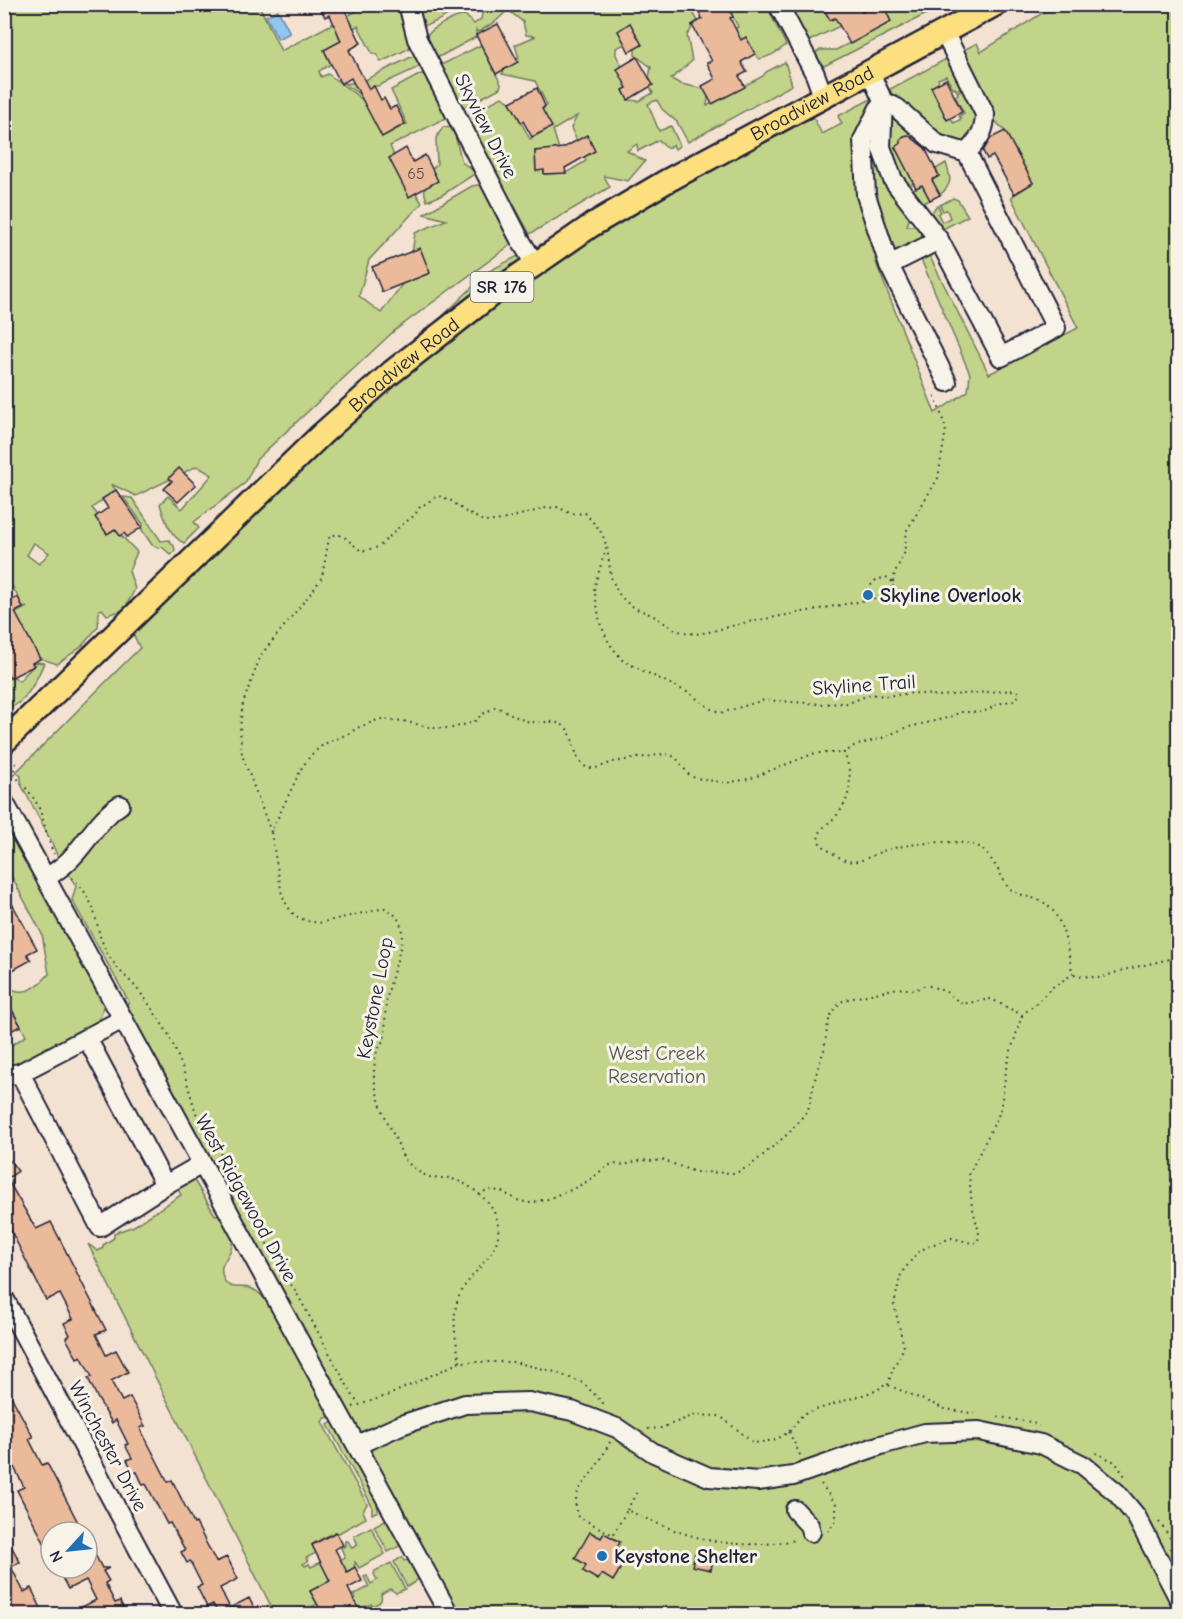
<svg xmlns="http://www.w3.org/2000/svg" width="1183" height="1619" font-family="'Comic Neue',sans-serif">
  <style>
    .green { fill: #c1d489; stroke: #727b62; stroke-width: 1.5; fill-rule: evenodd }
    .water { fill: #92c6ef; stroke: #6584a7; stroke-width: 1.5 }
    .building { fill: #ebba9b; stroke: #22223b; stroke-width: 1.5 }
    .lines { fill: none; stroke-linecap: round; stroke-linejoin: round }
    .minor-casing { stroke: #22223b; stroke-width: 22 }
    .major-casing { stroke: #22223b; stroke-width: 27 }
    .path { stroke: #22223b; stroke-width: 2; stroke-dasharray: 1.5 4.5; stroke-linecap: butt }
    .minor { stroke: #f7f3e8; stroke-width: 18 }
    .major { stroke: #fce080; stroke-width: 22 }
    .poi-dot { fill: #1f6fb2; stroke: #f7f3e8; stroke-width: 2 }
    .labels { text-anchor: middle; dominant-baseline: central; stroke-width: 6; stroke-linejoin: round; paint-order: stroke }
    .number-label { font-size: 16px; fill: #544853 }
    .shield { fill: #f7f3e8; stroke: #62616f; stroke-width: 1.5 }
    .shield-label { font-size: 18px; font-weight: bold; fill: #22223b }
    .street-label { font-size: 20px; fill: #22223b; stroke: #f7f3e8 }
    .poi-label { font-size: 20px; font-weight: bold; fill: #22223b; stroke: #f7f3e8; text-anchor: start }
    .park-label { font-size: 20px; fill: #525752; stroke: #f7f3e8 }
  </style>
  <rect width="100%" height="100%" fill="#f3e2d1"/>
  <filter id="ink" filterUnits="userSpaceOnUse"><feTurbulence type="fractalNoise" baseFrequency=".0167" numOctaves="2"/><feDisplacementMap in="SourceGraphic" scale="12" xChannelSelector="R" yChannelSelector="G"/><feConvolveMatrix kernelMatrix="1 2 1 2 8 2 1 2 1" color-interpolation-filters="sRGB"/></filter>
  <g filter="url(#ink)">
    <!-- green -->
    <g class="green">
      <path d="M767 4 771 15 786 45C778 52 770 57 759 59L746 38 730 46 706 43 738 27 728 7 733 5Z"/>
      <path d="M5 5H264L260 7 281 51 368 5H402L411 45 408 49 381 62 377 55 372 53 358 26 338 34 341 41 324 50 331 64 319 71 321 77 328 74 371 106 385 135 407 124 391 90 421 74 426 75 448 117 390 146 397 163 422 203 369 260 359 296 381 313 409 275 415 233 446 220 424 214 472 186 484 184 513 243 394 331 257 459 245 483 194 522 199 528 184 543C170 537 164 517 160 504L168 496 182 509 212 475 197 466 136 496 111 484 116 490 92 508 98 515 115 529 137 552 129 571 135 589 124 610 107 615 102 609 99 611 98 627 81 647 57 664 33 656 12 615 27 607 23 608 13 587 5 591ZM34 543 49 553 39 564 27 555Z"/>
      <path d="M416 5H460C451 14 432 26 419 26Z"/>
      <path d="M496 5H697L691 9 698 21 692 25 691 30 687 35 692 61 671 79 681 84 709 90 707 106 763 76 766 72 785 62 792 85 688 142 677 122 662 109 657 100 648 104 659 131 671 126 680 146 675 149 673 145 667 148 659 140 638 151 637 144 627 151 645 161 628 181 604 176 610 187 530 234 466 119 469 114 502 97 510 102 530 139 551 127 542 110 547 105 535 81 502 74 509 62 519 58 515 45 536 36 526 35 523 22 508 10 494 23 478 32 476 30V37L437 58 432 59 423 38C434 28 450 18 465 15L474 24 481 19 482 13ZM630 23 638 37 635 42V55L651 67 648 83 653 93 639 101 628 100 623 90 627 88 622 66 616 55V48L625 44ZM577 116 571 128 586 161 566 173 544 174V170H536L535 151 559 149 553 130Z"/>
      <polygon points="784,5 821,5 830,20 836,18 840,26 805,43"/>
      <polygon points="883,5 944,5 824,66 812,55 820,50 836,50 891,22"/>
      <path d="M1055 5H1178V1614H451L121 1011 129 1002 72 900 76 886 57 855 51 841 21 784V776L16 772C58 731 98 689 140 648L127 622 489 271 694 165 806 104 822 134 842 124 838 116 871 99 874 105 877 120 911 212 907 226H917L920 220 924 227 920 240 894 252 881 241 875 260 935 413 968 391 970 374 920 257 928 253 989 374 1078 328 1011 197 1033 183 1005 131 991 117 958 53 977 43 981 52Z"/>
      <polygon points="481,45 501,84 500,88 466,106 459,108 438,69 441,65"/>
      <polygon points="411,57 418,57 421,64 417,68 378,86 374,86 359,94 345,84 363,81"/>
      <polygon points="950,57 966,86 956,90 955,88 953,89 946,76 938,79 939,83 931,87 947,119 951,118 954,123 961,119 959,116 964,113 955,96 958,94 957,92 967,88 981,122 974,136 955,146 941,138 893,99 890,89"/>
      <polygon points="894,112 927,139 923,145 918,135 913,137 904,136 900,140 900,144 895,147 914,183 905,188 892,164 885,117"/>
      <path d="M443 127 453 128 462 162 476 173 442 195 427 201C421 186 426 174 437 164L436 138Z"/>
      <path d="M946 163C951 179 953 183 940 195L932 180 939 176 936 169Z"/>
      <polygon points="922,185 930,200 920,204 907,192"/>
      <polygon points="953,198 958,200 968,216 939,231 931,215 934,209 938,206 941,212 938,214 942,222 950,218 947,210 943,211 940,205"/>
      <polygon points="123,497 132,498 161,541 169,540 174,546 175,551 171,555 162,547 159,548 152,545 142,530 143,524"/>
      <path d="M37 662 44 663C36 681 26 704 5 710L4 673 8 679 14 677 19 681Z"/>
      <path d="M4 825 104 1001 101 1016 94 1025 11 1070 5 1059V1049L26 1036 5 996V987C8 988 11 989 14 990 29 995 40 984 49 974L42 934 5 864Z"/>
      <path d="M192 1177 215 1215 221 1214C226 1223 234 1234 232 1245 230 1259 216 1263 224 1280 229 1290 241 1286 250 1288 259 1291 265 1299 271 1307L331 1416 324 1419 322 1422 367 1504 363 1511 366 1518 337 1534 335 1532 312 1544 316 1553 306 1558 308 1561 303 1564 305 1566 309 1564 311 1567 321 1562 340 1560 345 1557 341 1548 345 1546V1541H348L352 1548 358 1545 354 1536 371 1527 385 1554 359 1568 355 1562 354 1568 310 1591 317 1604 310 1608 314 1614H275L88 1244 98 1251 103 1248V1245L114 1238V1233L134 1226 181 1195 175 1184Z"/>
      <polygon points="334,1421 377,1502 378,1511 372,1514 372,1506 328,1425"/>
      <polygon points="387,1519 401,1544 398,1547 388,1552 374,1526"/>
      <polygon points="402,1557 404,1561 409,1560 419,1578 414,1583 407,1587 394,1562"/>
      <path d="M391 1563 405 1589 396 1593 390 1589 381 1594C383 1602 379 1603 372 1606L371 1604 351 1614H340L339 1613 319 1614 349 1599H355V1596L353 1595 369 1587 364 1577 367 1576 371 1584 377 1580 374 1574 375 1571Z"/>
    </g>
    <!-- water -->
    <polygon class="water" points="278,10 290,33 278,39 266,16"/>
    <!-- building -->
    <g class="building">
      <polygon points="318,4 350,4 344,8 361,43 349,50 369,89 374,86 381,100 384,98 390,109 396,106 405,124 382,137 351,78 341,84 324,50 341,41 330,15 325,17"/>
      <polygon points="695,4 727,4 733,17 730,18 741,40 746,37 755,54 741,62 747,72 739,76 745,87 712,104 702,86 715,79 707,63 712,61 692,25 702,19"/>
      <polygon points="821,4 858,4 862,12 876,4 883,4 891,22 850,44 835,18 830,20"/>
      <polygon points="630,23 642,45 629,52 618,31"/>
      <polygon points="498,24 518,62 496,74 476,35"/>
      <polygon points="637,57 653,85 628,100 623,90 627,88 617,69"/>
      <polygon points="946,79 962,112 947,120 931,87"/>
      <polygon points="537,88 545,106 542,109 552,127 532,137 523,121 521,122 510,102"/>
      <polygon points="1005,131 1033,183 1014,194 993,156 987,159 983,151 991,138"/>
      <polygon points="587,135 595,151 565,168 566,173 544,174 544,170 536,171 535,151 563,148"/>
      <polygon points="908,135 925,148 939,176 932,180 940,195 930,200 922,185 916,188 895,147 900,144 900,140 904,136"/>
      <polygon points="406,148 413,162 425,155 438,181 409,197 389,158"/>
      <polygon points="420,248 430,273 382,292 372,267"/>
      <polygon points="179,468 196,485 178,502 164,489 172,481 169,478"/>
      <polygon points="116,490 142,527 127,537 124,533 120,536 115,529 107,534 95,517 108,508 102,499"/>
      <polygon points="4,592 10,601 18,597 23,608 15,612 40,659 32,663 34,666 10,678 4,667"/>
      <polygon points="4,889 37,949 27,954 31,960 4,975"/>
      <polygon points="4,997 21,1026 4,1034"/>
      <polygon points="4,1153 18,1171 7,1179 36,1229 51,1222 106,1330 96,1334 106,1355 116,1350 128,1372 111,1381 122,1401 130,1397 145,1426 140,1428 168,1482 172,1480 194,1524 196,1523 216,1562 227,1557 238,1579 220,1588 230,1608 249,1598 257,1614 217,1614 218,1614 213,1604 207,1607 197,1587 202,1585 190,1561 187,1563 181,1552 185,1550 170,1523 167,1524 146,1484 143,1485 137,1472 134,1473 127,1460 132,1458 125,1445 128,1444 116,1420 112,1423 98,1399 88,1378 92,1377 81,1356 77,1358 66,1338 70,1335 64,1323 73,1319 60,1294 46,1300 10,1229 8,1230 4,1223"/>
      <polygon points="4,1383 33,1437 29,1439 42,1465 47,1463 83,1532 51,1532 51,1556 17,1490 24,1487 12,1463 4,1466"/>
      <polygon points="336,1532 343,1545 335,1549 347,1572 355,1567 362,1581 348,1588 361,1614 323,1614 310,1591 330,1581 312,1545"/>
      <polygon points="590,1532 601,1538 604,1533 620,1542 617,1548 629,1554 613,1581 602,1574 598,1580 583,1571 586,1565 575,1558"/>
      <polygon points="4,1533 20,1562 11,1567 24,1592 31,1588 44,1614 16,1614 4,1593"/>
      <polygon points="87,1539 102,1568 109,1568 103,1571 109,1581 105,1583 115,1603 120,1601 126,1614 68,1614 96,1600 86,1580 68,1589 57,1568 87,1568"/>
      <polygon points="696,1549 714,1553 711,1570 692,1566"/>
    </g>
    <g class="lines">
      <!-- minor casing -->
      <g class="minor-casing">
        <g id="minor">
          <polyline points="408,4 417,39 519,238 535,264"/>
          <polyline points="778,4 815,74 823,96"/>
          <path d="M944 32 985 114C985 133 978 139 967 153"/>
          <polyline points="869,71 883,101 881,147 893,180 939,240 1001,357 1056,328 967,153 937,144 897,108 883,101"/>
          <polyline points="879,108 863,140 866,195 889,265"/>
          <polyline points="939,240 889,265 947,382"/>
          <polyline points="4,802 449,1614"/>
          <path d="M46 878C57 871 67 864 75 854 90 837 101 817 120 805"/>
          <polyline points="87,1038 165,1185"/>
          <polyline points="4,1073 8,1075 20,1073 123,1019"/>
          <polyline points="20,1073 100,1227 165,1185 202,1164"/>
          <polyline points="4,1298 173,1614"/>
          <polyline points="357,1445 401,1425 465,1404 529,1402 572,1411 617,1428 654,1453 709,1477 758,1481 793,1476 881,1445 925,1433 979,1431 1041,1444 1083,1465 1117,1493 1136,1516 1178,1597"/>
          <polyline points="795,1510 809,1525 811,1532"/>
        </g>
      </g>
      <!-- major casing -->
      <g class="major-casing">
        <g id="major">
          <path id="s1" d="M4 742 322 434 392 372 488 297 592 225 665 182 996 4"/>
        </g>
      </g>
      <!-- path -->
      <g class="path">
        <polyline points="606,548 594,588 600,623 609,643 623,661 689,693 711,709 721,713 764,700 822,704 849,703 871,694 884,696 914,693 939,696 1013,690 1018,692 1019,696 1014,700 994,705 990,709 982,712 960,712 951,717 905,728 882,738 854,746 844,753"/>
        <polyline points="893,582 895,572 904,554 907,530 938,478 946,429 935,396 936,395"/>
        <path d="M16 763 13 774C23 784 33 795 39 808 45 823 47 840 54 854"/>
        <path d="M271 832 242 755 240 727 243 703 261 655 314 589 322 577 329 538 336 534 343 536 361 551 379 547 398 528 415 515 419 508 437 496 442 497 450 500 466 512 485 522 502 520 546 508 558 507 567 512 576 514 585 513 599 529 603 536 607 547 611 577 618 593 626 602 637 609 652 615 677 631 695 634 709 632 743 623 873 599C884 596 894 595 893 582L886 577 876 580 869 587 868 595"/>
        <polyline points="72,878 83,889 93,907 100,936 106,952 119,970 133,984 147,1001 169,1035 183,1069 195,1110 200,1124"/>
        <polyline points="1074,975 1100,978 1123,970 1178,957"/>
        <polyline points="206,1134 245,1188 251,1199 268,1246 284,1275 295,1290 354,1398 359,1404"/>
        <path d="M460 1362C456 1341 451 1320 458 1299 469 1268 512 1252 494 1212 486 1196 465 1181 448 1178 442 1177 436 1180 430 1177 422 1175 413 1168 407 1162 402 1157 400 1149 397 1142 387 1121 375 1097 374 1074 374 1067 375 1058 377 1051 379 1047 382 1043 384 1039 387 1029 384 1017 386 1007 387 994 391 980 395 967 401 945 411 921 385 908L319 923 307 921 295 916 288 907 282 895 271 832 301 769 311 755 324 744 350 733 357 728 380 719 403 721 433 728H452L474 722 481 715 495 707C508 710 518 721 533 722 544 723 556 719 565 727 577 737 572 767 591 768 597 769 607 764 613 762 630 759 647 757 664 754L671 755 677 759 689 775 695 778 726 783 749 779 815 753H844C853 774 852 798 837 815 829 824 819 827 818 841 826 849 836 857 848 861 859 864 872 855 883 851 902 844 966 836 982 849 989 855 996 866 1001 875 1003 878 1005 884 1008 887 1016 895 1032 897 1041 901 1065 912 1067 953 1073 974L1051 988 1039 1001 1022 1015 991 999 962 1004 946 992 931 986H923L915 990 898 988 844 1000 840 1003 832 1012 828 1023 824 1050 817 1071 808 1110 789 1133 750 1166 736 1173 695 1172 663 1160 653 1161 642 1160 624 1165 613 1164 607 1166 588 1181 571 1190 557 1195 548 1199 529 1203 517 1200 501 1191 488 1190 480 1193"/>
        <polyline points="888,1385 892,1371 904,1347 894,1304 901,1274 916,1254 928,1246 952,1238 972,1243 978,1242 979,1232 972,1206 969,1174 1000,1112 1007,1064 1022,1015"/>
        <polyline points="353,1407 389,1395 460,1362 514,1362 552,1371 583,1383 605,1405"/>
        <polyline points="998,1417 1031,1422 1039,1426"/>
        <polyline points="648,1429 661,1428 695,1415 720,1416 754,1443 775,1440 789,1432 803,1414 878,1390 882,1385 888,1385 945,1409 977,1414"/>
        <polyline points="789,1432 800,1455"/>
        <path d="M610 1442C605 1451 601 1460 595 1468 582 1488 572 1490 577 1516L613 1535 627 1510C687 1538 729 1552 796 1540"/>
        <polyline points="1096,1453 1115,1462 1127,1479"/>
        <polyline points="821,1484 836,1504 836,1520 828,1531"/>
        <polyline points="627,1510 638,1490"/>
        <polyline points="1159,1522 1169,1536 1178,1556"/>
      </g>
      <!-- minor -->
      <use href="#minor" class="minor"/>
      <!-- major -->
      <use href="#major" class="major"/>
    </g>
  </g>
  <!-- markers -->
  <g class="poi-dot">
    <circle cx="868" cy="595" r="6"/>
    <circle cx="602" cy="1556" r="6"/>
  </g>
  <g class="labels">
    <!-- number labels -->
    <g class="number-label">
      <text x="416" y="174">65</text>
    </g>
    <!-- shield labels -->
    <rect class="shield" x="470.5" y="272" width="63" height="30" rx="4.5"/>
    <g class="shield-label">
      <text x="502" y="287">SR 176</text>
    </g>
    <!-- street labels -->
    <g class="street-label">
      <text stroke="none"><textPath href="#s1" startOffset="1036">Broadview Road</textPath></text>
      <text transform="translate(486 126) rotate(63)">Skyview Drive</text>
      <text stroke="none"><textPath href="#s1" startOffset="550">Broadview Road</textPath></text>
      <text transform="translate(864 685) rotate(-4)">Skyline Trail</text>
      <text transform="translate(375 998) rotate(-79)">Keystone Loop</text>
      <text transform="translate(246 1198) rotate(61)">West Ridgewood Drive</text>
      <text transform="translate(108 1446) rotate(62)">Winchester Drive</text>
    </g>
    <!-- poi labels -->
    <g class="poi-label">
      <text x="880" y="595">Skyline Overlook</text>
      <text x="614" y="1556">Keystone Shelter</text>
    </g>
    <!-- park labels -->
    <g class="park-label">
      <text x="657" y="1053">West Creek<tspan x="657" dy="23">Reservation</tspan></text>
    </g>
  </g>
  <!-- margin -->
  <rect width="1183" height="1619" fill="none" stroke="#f7f3e8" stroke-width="24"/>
  <rect x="12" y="12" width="1159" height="1595" fill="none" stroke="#22223b" stroke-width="2" filter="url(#ink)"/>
  <!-- north arrow -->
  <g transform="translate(69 1550) rotate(243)"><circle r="28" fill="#f7f3e8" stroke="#a29fa3" stroke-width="1.5"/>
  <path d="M0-4.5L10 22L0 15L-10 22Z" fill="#1f6fb2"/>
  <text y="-9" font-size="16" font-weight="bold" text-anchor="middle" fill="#22223b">N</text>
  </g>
</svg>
